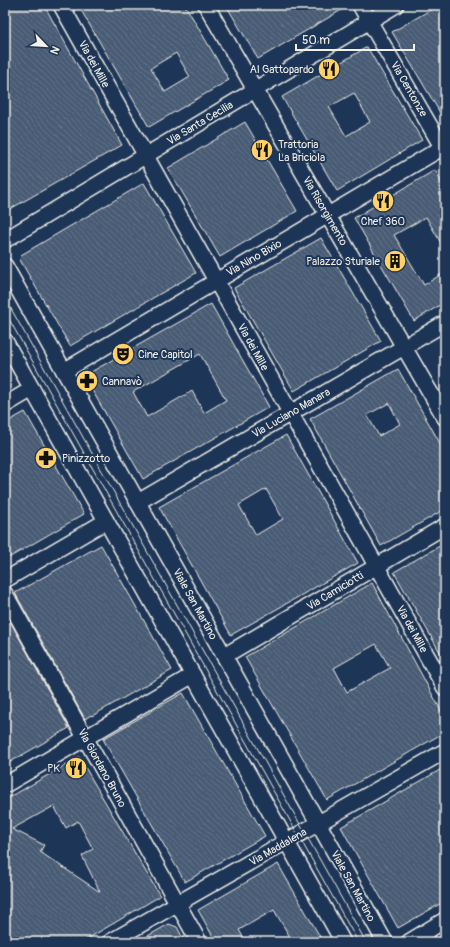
<svg xmlns="http://www.w3.org/2000/svg" width="450" height="947" font-family="Pangolin,sans-serif">
  <style>
    .building { fill: url(#building-back-hatch); stroke: #f4f1e8; fill-rule: evenodd }
    .lines { fill: none; stroke-linecap: round; stroke-linejoin: round }
    .street-casing { stroke: #f4f1e8; stroke-width: 18 }
    .street { stroke: #1d3557; stroke-width: 15 }
    .tram { stroke: #f4f1e8; stroke-width: 1 }
    .labels { text-anchor: middle; dominant-baseline: central; stroke-width: 4; stroke-linejoin: round; paint-order: stroke }
    .street-label { font-size: 11px; fill: #f4f1e8; stroke: #1d3557 }
    .poi-label { font-size: 11px; fill: #f4f1e8; stroke: #1d3557; text-anchor: start }
  </style>
  <defs>
    <pattern id="building-back-hatch" width="6" height="6" patternUnits="userSpaceOnUse"><rect width="6" height="6" fill="#485b74"/><path d="M-1 5l2 2M0 0l6 6M5-1l2 2" fill="none" stroke="#637388"/></pattern>
  </defs>
  <rect width="100%" height="100%" fill="#1d3557"/>
  <filter id="ink" filterUnits="userSpaceOnUse"><feTurbulence type="fractalNoise" baseFrequency=".025" numOctaves="2"/><feDisplacementMap in="SourceGraphic" scale="8" xChannelSelector="R" yChannelSelector="G"/><feConvolveMatrix kernelMatrix="1 2 1 2 8 2 1 2 1" color-interpolation-filters="sRGB"/></filter>
  <g filter="url(#ink)">
    <!-- building -->
    <g class="building">
      <polygon points="5,5 44,5 122,145 5,212"/>
      <path d="M78 5H185L229 80 149 127ZM176 53 190 77 165 92 151 68Z"/>
      <polygon points="226,5 350,5 258,59"/>
      <polygon points="439,5 445,5 445,121 392,32"/>
      <path d="M367 47 422 140 337 191 282 97ZM354 93 370 122 346 136 329 107Z"/>
      <polygon points="245,122 297,211 220,257 168,168"/>
      <polygon points="435,170 445,188 445,250 426,217 394,235 424,285 445,272 445,302 414,321 354,218"/>
      <polygon points="144,183 196,273 70,346 20,260 21,255"/>
      <polygon points="321,238 381,341 294,391 234,288"/>
      <path d="M211 304 269 407 143 479 84 376ZM200 354 226 400 204 413 192 391 147 417 133 392Z"/>
      <path d="M398 369 445 452V509L381 546 310 419ZM389 403 400 424 379 436 367 415Z"/>
      <polygon points="25,412 84,514 5,560 5,423"/>
      <path d="M286 435 358 563 231 635 159 507ZM266 489 283 519 256 535 239 505Z"/>
      <polygon points="445,543 445,661 394,572"/>
      <polygon points="101,545 172,670 92,716 91,715 85,719 15,593"/>
      <path d="M372 583 445 718V732L327 800 245 657ZM376 644 390 668 347 692 334 668Z"/>
      <polygon points="5,612 69,728 5,765"/>
      <polygon points="183,693 265,836 185,882 103,739"/>
      <path d="M79 757 160 896 82 942H5V800ZM54 806 66 828 78 821 93 849 82 856 100 892 40 852 44 845 12 829Z"/>
      <polygon points="445,767 445,901 398,928 341,827"/>
      <polygon points="278,864 323,942 293,942 274,910 239,930 246,942 216,942 198,910"/>
      <polygon points="169,924 177,927 185,942 137,942"/>
    </g>
    <g class="lines">
      <!-- street casing -->
      <g class="street-casing">
        <g id="street">
          <polyline points="61,5 445,688"/>
          <polyline points="206,5 445,418"/>
          <polyline points="360,5 445,152"/>
          <polyline points="5,240 396,5"/>
          <polyline points="5,266 385,942"/>
          <polyline points="5,341 343,942"/>
          <polyline points="64,371 445,146"/>
          <polyline points="5,405 32,389"/>
          <polyline points="138,502 445,323"/>
          <polyline points="5,580 106,521"/>
          <polyline points="5,594 199,942"/>
          <polyline points="224,656 445,526"/>
          <polyline points="5,785 193,675"/>
          <polyline points="110,942 445,751"/>
          <polyline points="409,942 445,920"/>
        </g>
      </g>
      <!-- street -->
      <use href="#street" class="street"/>
      <!-- tram -->
      <g class="tram">
        <polyline points="5,298 366,942"/>
        <polyline points="5,312 358,942"/>
      </g>
    </g>
  </g>
  <!-- icons -->
  <defs>
    <g id="restaurant-disc" transform="scale(1.15)"><circle r="9.5" fill="#ffd166" stroke="#1d3557"/><path d="M-5-6h1v4h1v-4h1v4h1v-4h1v5L-1.5 .5V6h-2V.5L-5-1ZM5-6V6H3V1.5H1.5Q1.5-4 5-6Z" fill="#111"/></g>
    <g id="building-disc" transform="scale(1.15)"><circle r="9.5" fill="#ffd166" stroke="#1d3557"/><path d="M-4-6H4V6H1V3H-1V6H-4ZM-2.5-4.3h1.7v1.8h-1.7ZM.8-4.3h1.7v1.8H.8ZM-2.5-1h1.7V.8h-1.7ZM.8-1h1.7V.8H.8Z" fill="#111"/></g>
    <g id="theatre-disc" transform="scale(1.15)"><circle r="9.5" fill="#ffd166" stroke="#1d3557"/><path d="M-5-5.5Q0-4 5-5.5V0Q5 5 0 6Q-5 5-5 0ZM-3.3-2.5H-1v1.5H-3.3ZM1-2.5H3.3v1.5H1ZM-2.8 1Q0 5.5 2.8 1Z" fill="#111"/></g>
    <g id="pharmacy-disc" transform="scale(1.15)"><circle r="9.5" fill="#ffd166" stroke="#1d3557"/><path d="M-2-6h4v4h4v4h-4v4h-4v-4h-4v-4h4Z" fill="#111"/></g>
  </defs>
  <g fill-rule="evenodd">
    <use href="#restaurant-disc" x="329" y="69"/>
    <use href="#restaurant-disc" x="262" y="150"/>
    <use href="#restaurant-disc" x="383" y="201"/>
    <use href="#building-disc" x="395" y="261"/>
    <use href="#theatre-disc" x="123" y="354"/>
    <use href="#pharmacy-disc" x="87" y="381"/>
    <use href="#pharmacy-disc" x="46" y="458"/>
    <use href="#restaurant-disc" x="76" y="768"/>
  </g>
  <g class="labels">
    <!-- street labels -->
    <g class="street-label">
      <text transform="translate(94 64) rotate(61)">Via dei Mille</text>
      <text transform="translate(409 89) rotate(60)">Via Centonze</text>
      <text transform="translate(200 123) rotate(-31)">Via Santa Cecilia</text>
      <text transform="translate(325 211) rotate(60)">Via Risorgimento</text>
      <text transform="translate(254 258) rotate(-30)">Via Nino Bixio</text>
      <text transform="translate(253 347) rotate(61)">Via dei Mille</text>
      <text transform="translate(291 413) rotate(-30)">Via Luciano Manara</text>
      <text transform="translate(335 591) rotate(-31)">Via Camiciotti</text>
      <text transform="translate(195 604) rotate(61)">Viale San Martino</text>
      <text transform="translate(412 629) rotate(61)">Via dei Mille</text>
      <text transform="translate(102 768) rotate(61)">Via Giordano Bruno</text>
      <text transform="translate(278 847) rotate(-30)">Via Maddalena</text>
      <text transform="translate(353 886) rotate(61)">Viale San Martino</text>
    </g>
    <!-- poi labels -->
    <g class="poi-label">
      <text x="314" y="69" text-anchor="end">Al Gattopardo</text>
      <text x="278" y="144">Trattoria<tspan x="278" dy="13">La Briciola</tspan></text>
      <text x="383" y="221" text-anchor="middle">Chef 360</text>
      <text x="380" y="261" text-anchor="end">Palazzo Sturiale</text>
      <text x="138" y="354">Cine Capitol</text>
      <text x="102" y="381">Cannavò</text>
      <text x="62" y="458">Pinizzotto</text>
      <text x="60" y="768" text-anchor="end">PK</text>
    </g>
  </g>
  <!-- margin -->
  <rect width="450" height="947" fill="none" stroke="#1d3557" stroke-width="20"/>
  <rect x="10" y="10" width="430" height="927" fill="none" stroke="#f4f1e8" stroke-width="1.5" filter="url(#ink)"/>
  <!-- north arrow -->
  <g transform="translate(46 46) rotate(115)" stroke="#1d3557" stroke-width="3" paint-order="stroke">
  <path d="M0-3L7 15L0 10L-7 15Z" fill="#f4f1e8"/>
  <text y="-6" font-size="11" font-weight="bold" text-anchor="middle" fill="#f4f1e8">N</text>
  </g>
  <!-- scale -->
  <path d="M296 44v6h118v-6" fill="none" stroke="#f4f1e8" stroke-width="2"/>
  <text x="302" y="44" font-size="12" fill="#f4f1e8" stroke="#1d3557" stroke-width="3" paint-order="stroke">50 m</text>
</svg>
